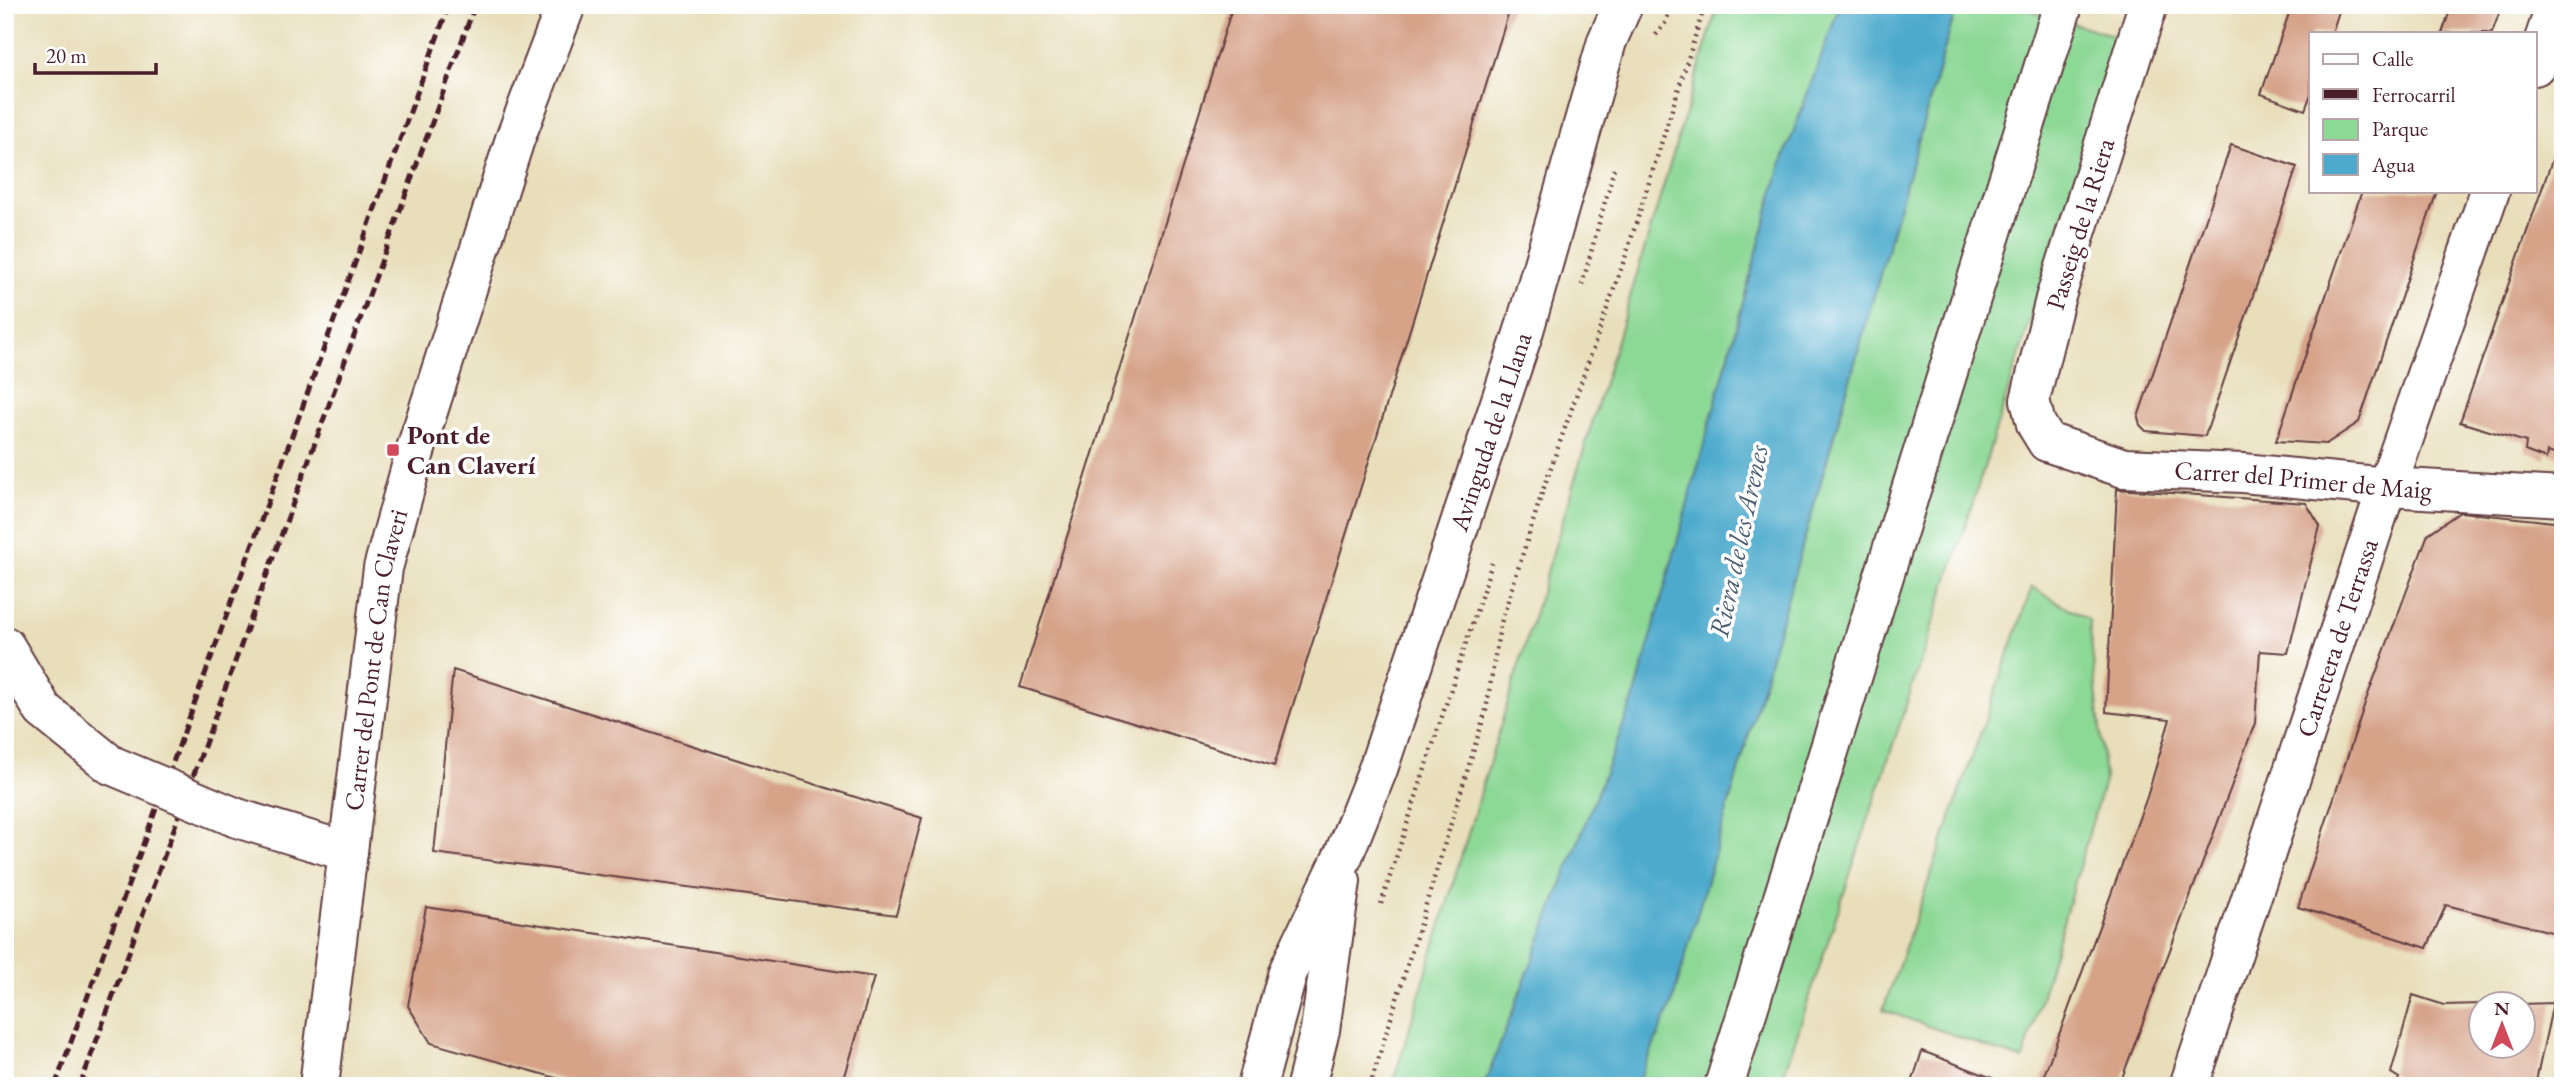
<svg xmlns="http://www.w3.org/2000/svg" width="2568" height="1091" font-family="'EB Garamond',serif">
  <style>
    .green { fill: #8cd895; stroke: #6b7c60; stroke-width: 2 }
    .water { fill: #4eaacc; stroke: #4c647c; stroke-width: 2 }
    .building { fill: #d6a389 }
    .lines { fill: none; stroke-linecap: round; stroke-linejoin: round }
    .street-casing { stroke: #623c40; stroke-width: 42 }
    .secondary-casing { stroke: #623c40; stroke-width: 42 }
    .path { stroke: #623c40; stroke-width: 4.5; stroke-dasharray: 2 5; stroke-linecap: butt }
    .street { stroke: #fff; stroke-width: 38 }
    .secondary { stroke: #fff; stroke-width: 38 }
    .rail { stroke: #4a1f2b; stroke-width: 5; stroke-dasharray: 10 5; stroke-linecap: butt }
    .street-bridge-casing { stroke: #623c40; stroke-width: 42; stroke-linecap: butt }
    .street-bridge { stroke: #fff; stroke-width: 38 }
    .poi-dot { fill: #d1495b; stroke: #fff; stroke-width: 2.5 }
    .labels { text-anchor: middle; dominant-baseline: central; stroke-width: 7; stroke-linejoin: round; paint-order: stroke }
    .street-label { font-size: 26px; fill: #4a1f2b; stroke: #fff }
    .poi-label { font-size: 26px; font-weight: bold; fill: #4a1f2b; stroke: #fff; text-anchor: start }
    .water-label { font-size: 28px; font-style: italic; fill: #4c5e73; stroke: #fff }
  </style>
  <rect width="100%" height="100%" fill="#fff"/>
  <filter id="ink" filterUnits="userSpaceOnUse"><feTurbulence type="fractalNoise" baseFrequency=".0143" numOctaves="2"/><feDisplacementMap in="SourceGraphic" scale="14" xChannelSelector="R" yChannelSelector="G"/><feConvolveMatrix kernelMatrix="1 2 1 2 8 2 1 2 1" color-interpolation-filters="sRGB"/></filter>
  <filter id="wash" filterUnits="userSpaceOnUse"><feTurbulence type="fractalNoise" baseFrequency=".00686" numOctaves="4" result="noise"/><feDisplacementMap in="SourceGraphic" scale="28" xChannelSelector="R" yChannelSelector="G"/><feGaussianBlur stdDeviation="1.57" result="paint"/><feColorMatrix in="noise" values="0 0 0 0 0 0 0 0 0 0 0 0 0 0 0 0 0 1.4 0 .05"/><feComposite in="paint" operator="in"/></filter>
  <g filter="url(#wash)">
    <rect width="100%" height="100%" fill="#e8deba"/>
    <!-- green -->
    <g class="green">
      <polygon points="1718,5 1840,5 1780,168 1636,692 1484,1086 1392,1086"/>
      <polygon points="1957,5 2025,5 2025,9 2119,37 1970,512 1780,1086 1636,1086 1672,1003"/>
      <polygon points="2032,587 2089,620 2105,778 2023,1060 1883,1010"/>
    </g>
    <!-- water -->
    <polygon class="water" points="1840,5 1957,5 1672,1003 1636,1086 1484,1086 1636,692 1780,168"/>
    <g id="blocks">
      <!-- building -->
      <g class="building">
        <polygon points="1233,5 1511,5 1274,766 1020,687"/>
        <polygon points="2292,5 2341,5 2332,33 2311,33 2311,94 2305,110 2261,94"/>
        <polygon points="2452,5 2502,5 2492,33 2442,33"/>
        <polygon points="2563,129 2563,457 2547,452 2546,459 2525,451 2526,442 2460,422"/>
        <polygon points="2231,145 2297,167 2205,436 2146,431 2140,425 2138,417"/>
        <polygon points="2362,191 2437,191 2359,422 2326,444 2276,441"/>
        <polygon points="2117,489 2306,503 2320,526 2288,653 2260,651 2255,723 2119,1086 2040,1086 2147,797 2170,719 2106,712"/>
        <polygon points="2460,512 2563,523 2563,935 2446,905 2427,948 2298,907 2366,700 2428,534"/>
        <polygon points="453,670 922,818 896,915 434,853"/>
        <polygon points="426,907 874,977 842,1086 585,1086 431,1043 408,1006"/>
        <polygon points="2413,995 2444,1005 2480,1004 2481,1046 2523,1046 2523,1004 2553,1003 2535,1086 2396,1086 2399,1078 2391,1073"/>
        <polygon points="1922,1051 2013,1086 1911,1086"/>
      </g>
    </g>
  </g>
  <g filter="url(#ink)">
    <use href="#blocks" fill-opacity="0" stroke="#623c40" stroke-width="2"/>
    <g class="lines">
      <!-- street casing -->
      <g class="street-casing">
        <g id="street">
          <path id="s1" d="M2148 5 2055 299 2030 400 2036 424 2047 442 2124 468 2243 473 2387 487 2563 497"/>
          <polyline points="5,646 43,710 111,765"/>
          <polyline points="237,818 348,852"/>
          <path id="s2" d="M319 1086 383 568 415 452 515 139 566 5"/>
          <path id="s3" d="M1257 1086 1288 972 1344 854 1378 769 1523 334 1607 41 1623 5"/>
          <polyline points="1306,1086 1320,1030 1341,881"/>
        </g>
      </g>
      <!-- secondary casing -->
      <g class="secondary-casing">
        <g id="secondary">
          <polyline points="2535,66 2556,5"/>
          <polyline points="1724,1086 2063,5"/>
          <path id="s4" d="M2189 1086 2387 487 2490 191"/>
        </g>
      </g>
      <!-- path -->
      <g class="path">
        <polyline points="1656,35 1666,22 1671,5"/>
        <polyline points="1582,285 1614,169"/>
        <polyline points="1381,904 1492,563"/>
        <polyline points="1370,1086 1486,710 1500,626 1543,490 1627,252 1705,5"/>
      </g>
      <!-- street -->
      <use href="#street" class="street"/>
      <!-- secondary -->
      <use href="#secondary" class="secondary"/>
      <!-- rail -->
      <g class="rail">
        <polyline points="55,1086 449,5"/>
        <polyline points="80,1086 475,5"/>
      </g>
      <!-- street-bridge casing -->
      <g class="street-bridge-casing">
        <polyline id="street-bridge" points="111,765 237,818"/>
      </g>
      <!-- street-bridge -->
      <use href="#street-bridge" class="street-bridge"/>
    </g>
  </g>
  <!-- markers -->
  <rect class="poi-dot" x="386" y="443" width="14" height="14" rx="3.5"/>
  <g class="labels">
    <!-- street labels -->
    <g class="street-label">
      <text transform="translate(2080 224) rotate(-73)">Passeig de la Riera</text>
      <text stroke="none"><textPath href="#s3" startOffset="696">Avinguda de la Llana</textPath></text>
      <text stroke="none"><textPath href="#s1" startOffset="719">Carrer del Primer de Maig</textPath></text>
      <text stroke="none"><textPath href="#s4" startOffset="472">Carretera de Terrassa</textPath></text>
      <text stroke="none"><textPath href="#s2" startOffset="430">Carrer del Pont de Can Claveri</textPath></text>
    </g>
    <!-- poi labels -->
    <g class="poi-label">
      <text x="407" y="435">Pont de<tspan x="407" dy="30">Can Claverí</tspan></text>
    </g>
    <!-- water labels -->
    <g class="water-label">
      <text transform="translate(1738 541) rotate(-78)">Riera de les Arenes</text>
    </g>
  </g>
  <!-- margin -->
  <rect width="2568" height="1091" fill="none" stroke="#fff" stroke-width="28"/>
  <!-- legend -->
  <rect x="2309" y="32" width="228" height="161" fill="#ffffff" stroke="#b7a5aa" stroke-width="2"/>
  <rect x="2323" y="54" width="35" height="10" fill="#ffffff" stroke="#b7a5aa" stroke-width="2"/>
  <text x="2372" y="66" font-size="21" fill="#4a1f2b">Calle</text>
  <rect x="2323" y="89" width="35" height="10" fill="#4a1f2b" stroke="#b7a5aa" stroke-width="2"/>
  <text x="2372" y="102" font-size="21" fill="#4a1f2b">Ferrocarril</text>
  <rect x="2323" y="119" width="35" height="21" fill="#8cd895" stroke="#b7a5aa" stroke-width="2"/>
  <text x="2372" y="136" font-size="21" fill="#4a1f2b">Parque</text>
  <rect x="2323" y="154" width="35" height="21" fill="#4eaacc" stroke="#b7a5aa" stroke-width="2"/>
  <text x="2372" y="172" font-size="21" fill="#4a1f2b">Agua</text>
  <!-- north arrow -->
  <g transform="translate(2502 1025)"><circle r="33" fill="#ffffff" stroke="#b7a5aa" stroke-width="2"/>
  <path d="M0-5L12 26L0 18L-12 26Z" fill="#d1495b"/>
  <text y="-10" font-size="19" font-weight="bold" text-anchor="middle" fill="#4a1f2b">N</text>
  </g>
  <!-- scale -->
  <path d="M35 63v10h121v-10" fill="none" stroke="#4a1f2b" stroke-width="3.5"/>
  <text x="46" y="63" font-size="21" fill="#4a1f2b" stroke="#ffffff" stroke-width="5" paint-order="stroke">20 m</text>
</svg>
